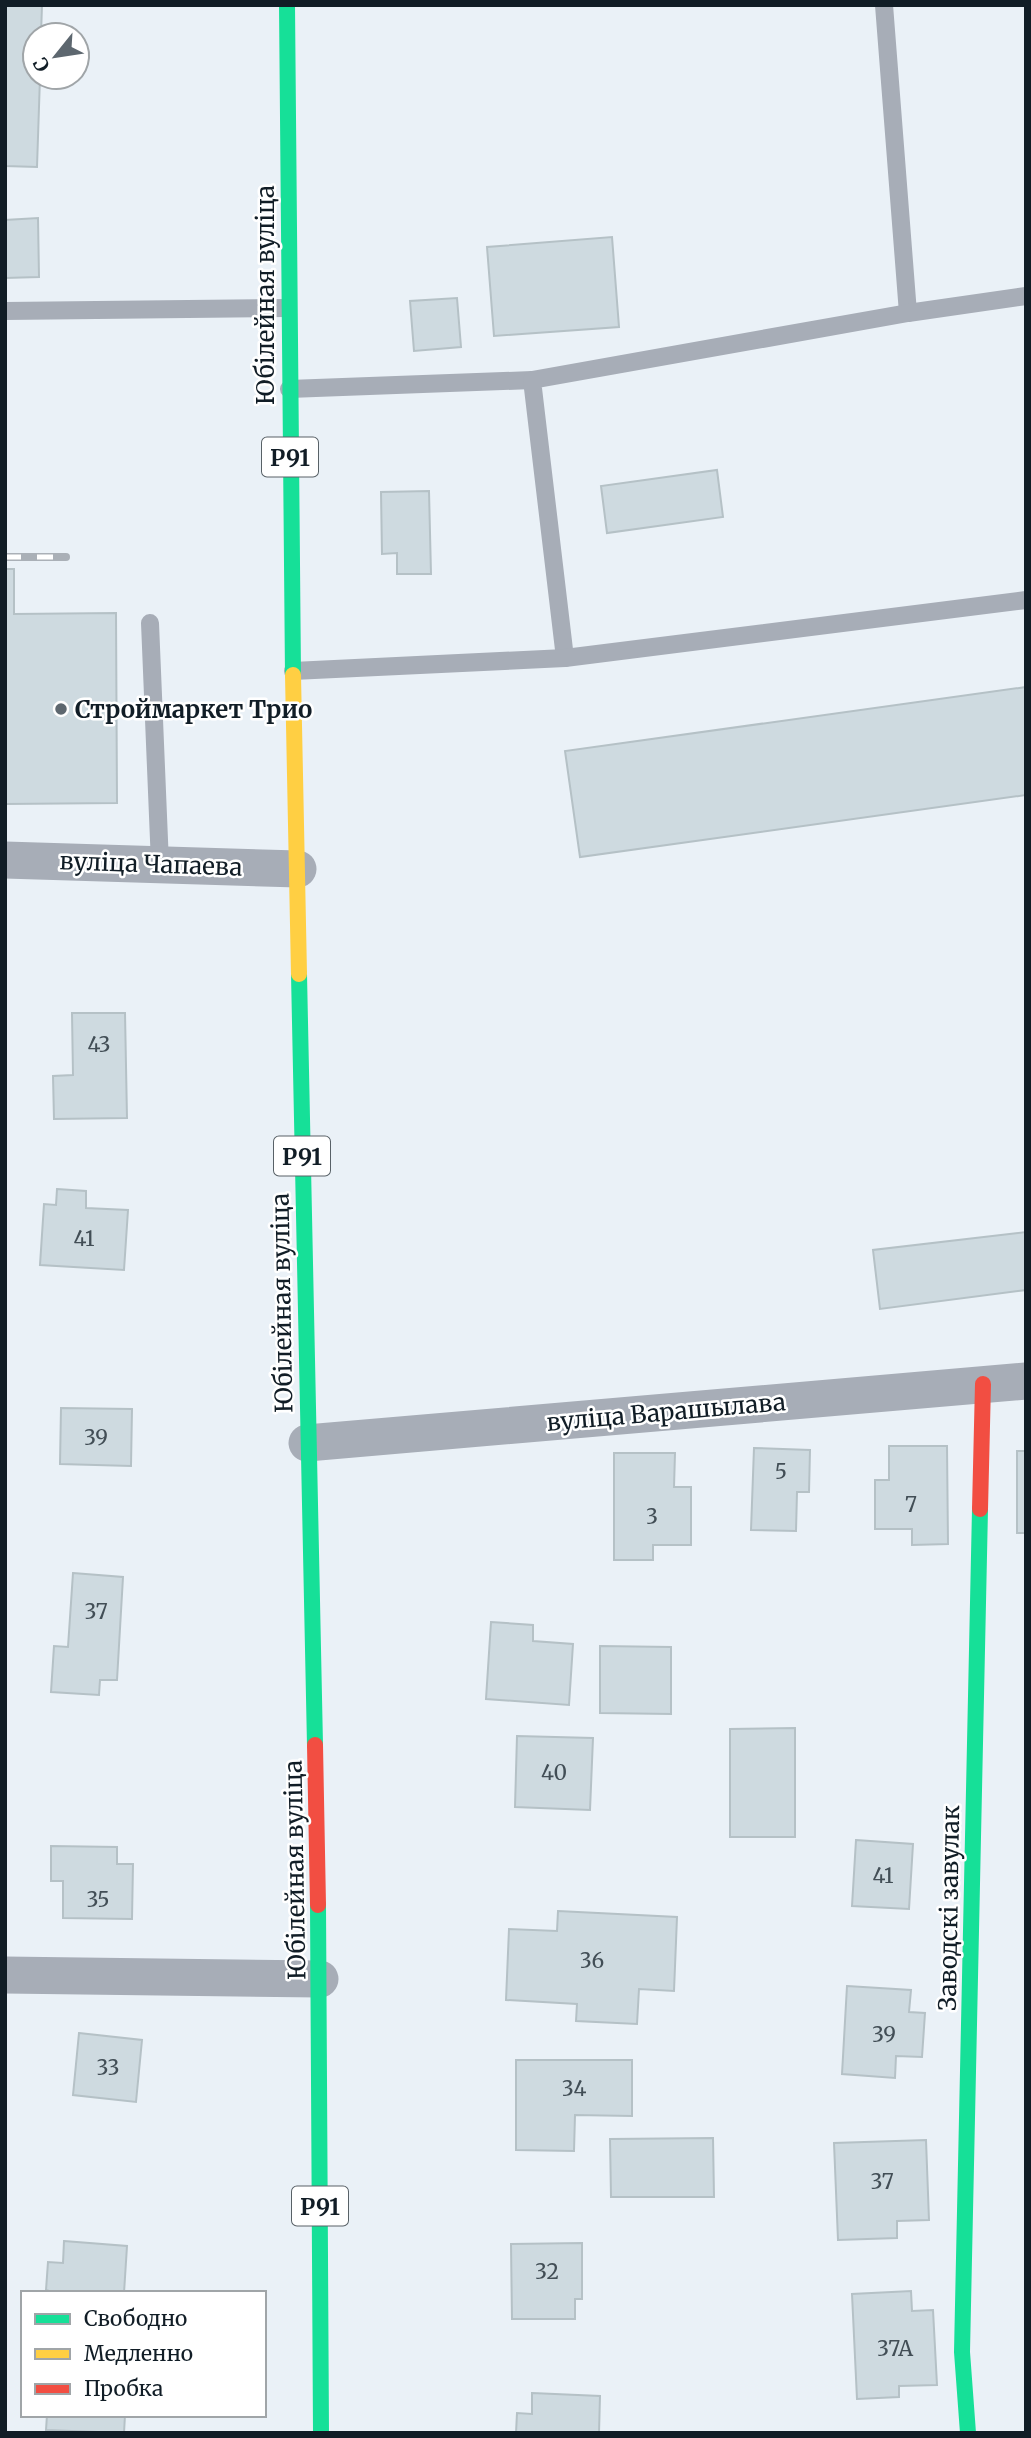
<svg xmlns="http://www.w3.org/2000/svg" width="1031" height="2438" font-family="Merriweather,serif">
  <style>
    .building { fill: #cedae0; stroke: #b5c1c6; stroke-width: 2 }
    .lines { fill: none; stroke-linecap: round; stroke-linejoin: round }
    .lane { stroke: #a7adb7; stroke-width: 18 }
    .street { stroke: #a7adb7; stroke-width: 37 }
    .fast { stroke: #16e098; stroke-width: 16 }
    .slow { stroke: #ffcf43; stroke-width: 16 }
    .jam { stroke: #f24e42; stroke-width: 16 }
    .rail-casing { stroke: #aab0b7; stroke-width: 8 }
    .rail { stroke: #fff; stroke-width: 5; stroke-dasharray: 16; stroke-linecap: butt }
    .poi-dot { fill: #5d676f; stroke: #fff; stroke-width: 2.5 }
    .labels { text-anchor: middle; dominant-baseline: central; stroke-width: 5; stroke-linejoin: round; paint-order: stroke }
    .number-label { font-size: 21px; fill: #424e56 }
    .shield { fill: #fff; stroke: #586167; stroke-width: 2 }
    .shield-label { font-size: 23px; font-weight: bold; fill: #111d26 }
    .street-label { font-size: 24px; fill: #111d26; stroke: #fff }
    .poi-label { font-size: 24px; font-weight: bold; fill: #111d26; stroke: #fff; text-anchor: start }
  </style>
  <rect width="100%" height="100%" fill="#eaf1f7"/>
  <!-- building -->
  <g class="building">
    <polygon points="5,5 42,5 41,35 35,35 35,77 40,77 37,167 5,166"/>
    <polygon points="38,218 39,277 5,278 5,220"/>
    <polygon points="612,237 619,327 494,336 487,247"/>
    <polygon points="457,298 461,347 414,351 410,301"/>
    <polygon points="717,470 723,517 607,533 601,486"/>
    <polygon points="429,491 431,574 397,574 397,553 382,554 381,492"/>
    <polygon points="5,569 14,569 14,614 116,613 117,803 5,804"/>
    <polygon points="1026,687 1026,795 580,857 565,751"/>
    <polygon points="72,1013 125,1013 127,1118 54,1119 53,1076 73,1075"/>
    <polygon points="57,1189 86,1191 86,1208 128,1210 124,1270 40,1265 44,1204 56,1205"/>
    <polygon points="1026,1232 1026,1290 880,1309 873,1250"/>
    <polygon points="61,1408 132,1409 131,1466 60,1464"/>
    <polygon points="889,1446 947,1446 948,1544 912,1545 912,1529 875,1529 875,1480 889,1480"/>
    <polygon points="754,1448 810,1450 809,1492 797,1492 796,1531 751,1530"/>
    <rect x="1017" y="1451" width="9" height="82"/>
    <polygon points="614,1453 675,1453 674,1487 691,1487 691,1545 653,1545 653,1560 614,1560"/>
    <polygon points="73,1573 123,1577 117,1680 100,1680 99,1695 51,1692 54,1646 68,1647"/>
    <polygon points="491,1622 533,1625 533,1641 573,1644 569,1705 486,1699"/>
    <polygon points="600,1646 671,1647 671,1714 600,1713"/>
    <polygon points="795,1728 795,1837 730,1837 730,1729"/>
    <polygon points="517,1736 593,1738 590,1810 515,1807"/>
    <polygon points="856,1840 913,1844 909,1909 852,1906"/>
    <polygon points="51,1846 117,1847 117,1864 133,1864 132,1919 63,1918 63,1881 51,1881"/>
    <polygon points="558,1911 677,1917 674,1991 639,1989 637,2024 576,2021 577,2004 506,2000 509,1929 557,1931"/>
    <polygon points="847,1986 911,1990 909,2012 925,2013 922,2057 896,2056 895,2078 842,2074"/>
    <polygon points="79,2033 142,2040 136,2102 73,2095"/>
    <polygon points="516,2060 632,2060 632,2116 575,2115 574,2151 516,2150"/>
    <polygon points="713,2138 714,2197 611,2197 610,2139"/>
    <polygon points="926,2140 929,2220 897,2221 897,2238 838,2240 834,2143"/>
    <polygon points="64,2241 127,2246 124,2293 55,2293 46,2290 48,2262 63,2263"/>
    <polygon points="582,2243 582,2299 575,2299 575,2319 512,2319 511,2244"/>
    <polygon points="911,2291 912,2311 933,2310 937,2385 899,2386 899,2397 857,2399 852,2294"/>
    <polygon points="532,2393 600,2396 599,2433 516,2433 517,2413 532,2414"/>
    <polygon points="47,2415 125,2415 124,2433 46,2430"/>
  </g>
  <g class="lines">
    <!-- lane -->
    <g class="lane">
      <polyline points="884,5 908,313"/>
      <polyline points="5,311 287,308"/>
      <polyline points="289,389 532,380"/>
      <polyline points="150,623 160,864"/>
      <polyline points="565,658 532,380 908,313 1026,296"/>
      <polyline points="293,671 565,658 1026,600"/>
    </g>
    <!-- street -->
    <g class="street">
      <polyline points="5,860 298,869"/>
      <polyline points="307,1443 1026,1381"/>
      <polyline points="5,1975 320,1979"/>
    </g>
    <!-- fast -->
    <g class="fast">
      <polyline points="287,5 293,675"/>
      <polyline points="299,974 315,1745"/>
      <polyline points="318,1905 321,2433"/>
      <polyline points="968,2433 962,2352 980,1509"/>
    </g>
    <!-- slow -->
    <polyline class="slow" points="293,675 299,974"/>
    <!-- jam -->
    <g class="jam">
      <polyline points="980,1509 983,1384"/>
      <polyline points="315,1745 318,1905"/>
    </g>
    <!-- rail casing -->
    <g class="rail-casing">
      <polyline id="rail" points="5,557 66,557"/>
    </g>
    <!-- rail -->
    <use href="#rail" class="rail"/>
  </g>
  <!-- markers -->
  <circle class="poi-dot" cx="61" cy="709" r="7"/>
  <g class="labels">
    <!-- number labels -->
    <g class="number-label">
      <text x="99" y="1044">43</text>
      <text x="84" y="1238">41</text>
      <text x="96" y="1437">39</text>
      <text x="781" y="1471">5</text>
      <text x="911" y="1504">7</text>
      <text x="652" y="1516">3</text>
      <text x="96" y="1611">37</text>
      <text x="554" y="1772">40</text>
      <text x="883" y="1875">41</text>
      <text x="98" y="1899">35</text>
      <text x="592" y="1960">36</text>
      <text x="884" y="2034">39</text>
      <text x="108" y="2067">33</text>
      <text x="574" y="2088">34</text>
      <text x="882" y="2181">37</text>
      <text x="547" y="2271">32</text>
      <text x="895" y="2348">37А</text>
    </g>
    <!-- shield labels -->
    <g class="shield">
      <rect x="262" y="437.5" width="56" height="39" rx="5"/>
      <rect x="274" y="1136.5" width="56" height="39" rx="5"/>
      <rect x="292" y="2186.5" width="56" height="39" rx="5"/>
    </g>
    <g class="shield-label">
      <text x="290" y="457">Р91</text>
      <text x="302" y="1156">Р91</text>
      <text x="320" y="2206">Р91</text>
    </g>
    <!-- street labels -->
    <g class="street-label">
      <text transform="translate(265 295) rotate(-90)">Юбілейная вуліца</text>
      <text transform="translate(151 864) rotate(2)">вуліца Чапаева</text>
      <text transform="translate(282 1303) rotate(-91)">Юбілейная вуліца</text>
      <text transform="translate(666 1412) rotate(-5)">вуліца Варашылава</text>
      <text transform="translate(295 1870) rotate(-91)">Юбілейная вуліца</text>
      <text transform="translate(949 1908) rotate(-89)">Заводскі завулак</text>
    </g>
    <!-- poi labels -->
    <g class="poi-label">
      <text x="75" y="709">Строймаркет Трио</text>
    </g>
  </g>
  <!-- border -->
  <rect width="1031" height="2438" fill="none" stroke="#111d26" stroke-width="14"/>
  <!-- legend -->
  <rect x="21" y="2291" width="245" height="126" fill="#ffffff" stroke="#a0a5a8" stroke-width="2"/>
  <rect x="35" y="2314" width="35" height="10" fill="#16e098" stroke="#a0a5a8" stroke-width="2"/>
  <text x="84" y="2326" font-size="21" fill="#111d26">Свободно</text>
  <rect x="35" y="2349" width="35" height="10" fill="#ffcf43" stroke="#a0a5a8" stroke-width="2"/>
  <text x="84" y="2361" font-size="21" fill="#111d26">Медленно</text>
  <rect x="35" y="2384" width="35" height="10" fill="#f24e42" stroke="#a0a5a8" stroke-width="2"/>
  <text x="84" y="2396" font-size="21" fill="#111d26">Пробка</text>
  <!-- north arrow -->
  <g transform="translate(56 56) rotate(240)"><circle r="33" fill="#ffffff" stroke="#a0a5a8" stroke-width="2"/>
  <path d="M0-5L12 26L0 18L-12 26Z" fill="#5d676f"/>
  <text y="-10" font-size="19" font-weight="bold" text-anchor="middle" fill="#111d26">С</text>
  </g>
</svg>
